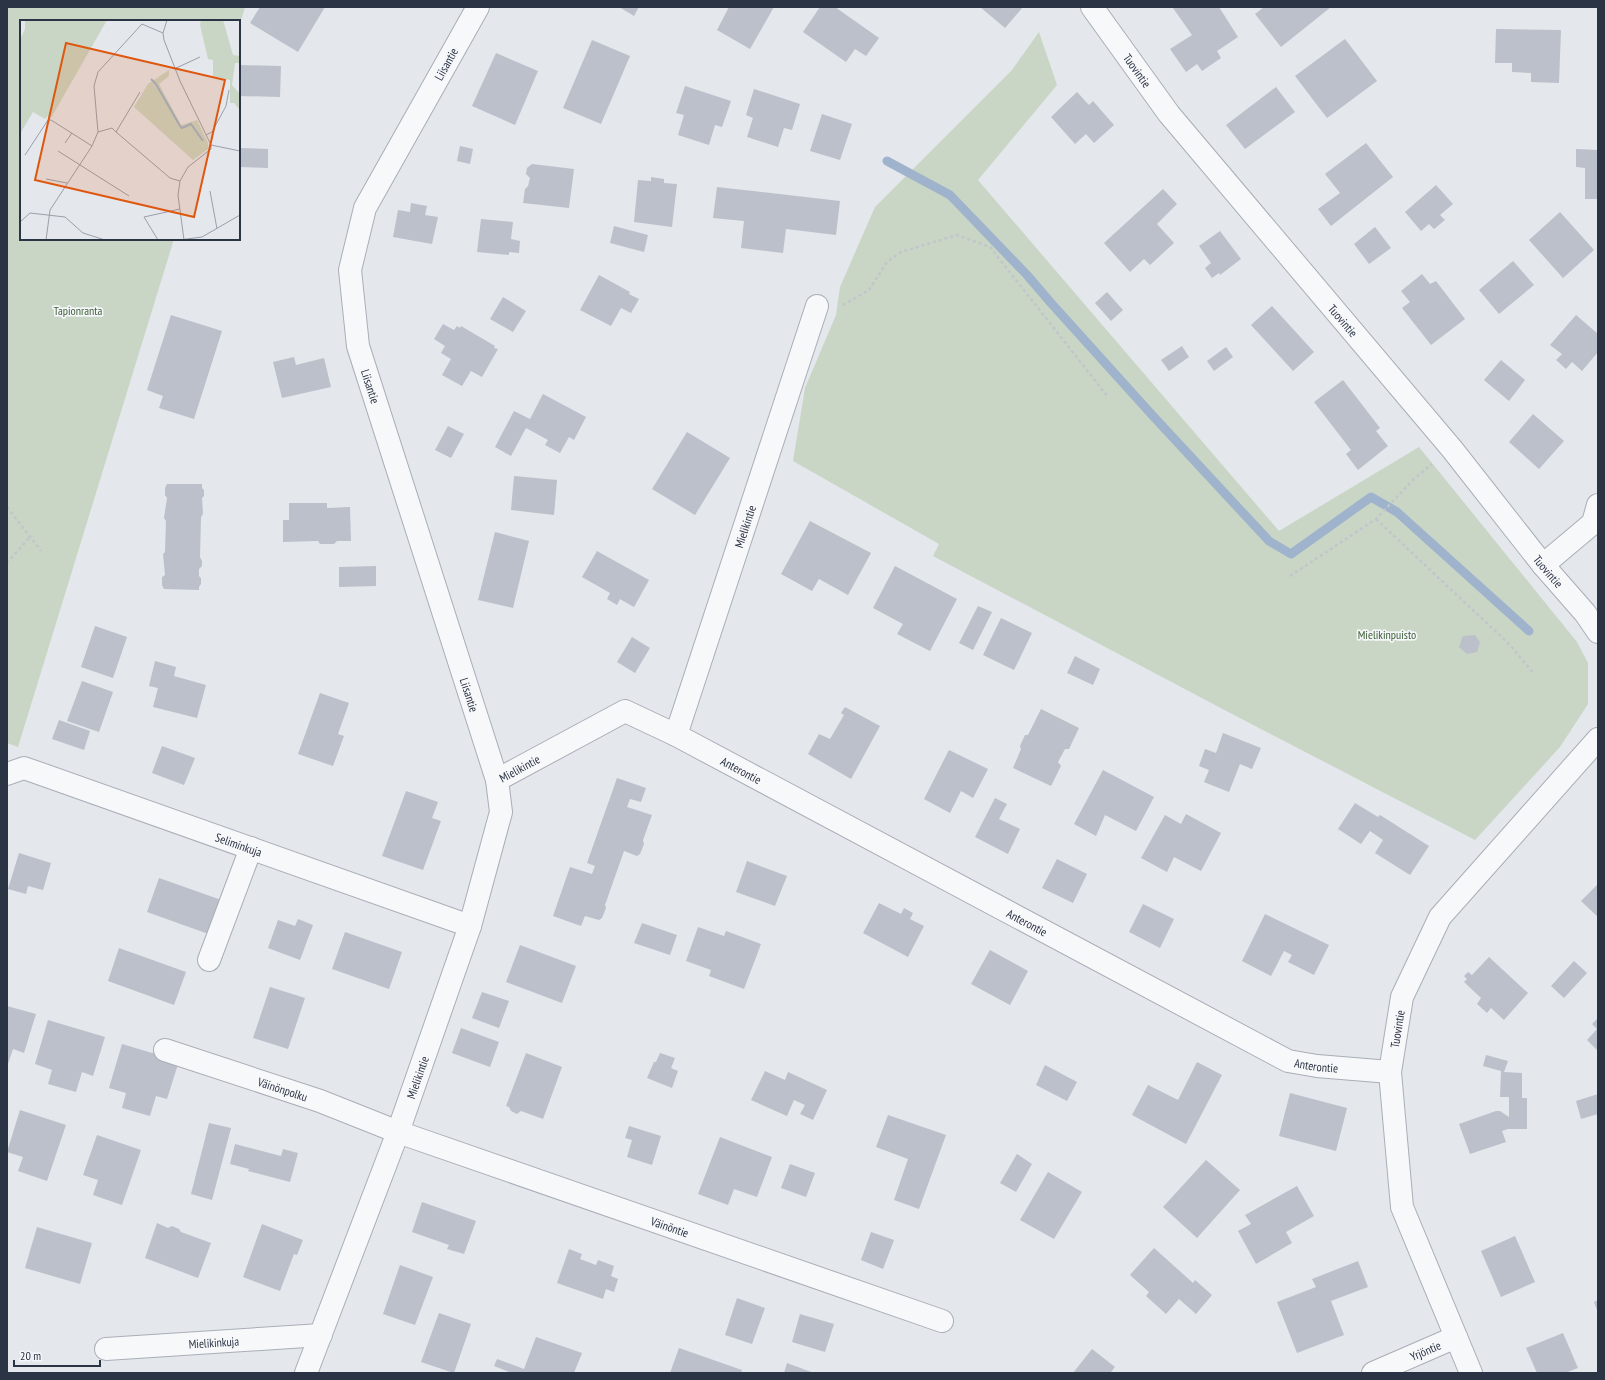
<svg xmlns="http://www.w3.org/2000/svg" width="1605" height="1380" font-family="'PT Sans Narrow',sans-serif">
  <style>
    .green { fill: #c9d6c5 }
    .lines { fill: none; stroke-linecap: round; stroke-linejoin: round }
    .stream { stroke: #9fb4cc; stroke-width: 9 }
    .building { fill: #bbc0ca }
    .minor-casing { stroke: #a9aeb7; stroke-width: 24 }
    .path { stroke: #c2c5cb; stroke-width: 2.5; stroke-dasharray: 3 3; stroke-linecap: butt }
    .minor { stroke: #f7f8fa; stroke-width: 22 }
    .labels { text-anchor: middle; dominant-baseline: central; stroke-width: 3.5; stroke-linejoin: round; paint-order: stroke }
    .street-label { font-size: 12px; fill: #2b3445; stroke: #f4f6f9 }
    .park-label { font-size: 12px; fill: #3f6138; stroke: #f4f6f9 }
    .inset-river { fill: none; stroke: #9fb4cc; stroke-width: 2 }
    .inset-road { fill: none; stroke: #9a9fa9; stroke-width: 1 }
    .view { fill: #df570f; fill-opacity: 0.15; stroke: #df570f; stroke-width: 2 }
    .inset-edge { fill: none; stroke: #2b3445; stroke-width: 2 }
  </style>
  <rect width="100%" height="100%" fill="#e4e7ec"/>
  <!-- green -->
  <g class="green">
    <polygon points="7,7 245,7 239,27 239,21 21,21 21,239 174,239 18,747 7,743"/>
    <polygon points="1039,32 1057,85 978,180 1279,531 1419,447 1577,642 1588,663 1588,704 1560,747 1475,840 1232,714 933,556 939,544 793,461 805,388 836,315 840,287 875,207 1012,70"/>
  </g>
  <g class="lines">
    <!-- stream -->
    <polyline class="stream" points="887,161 950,195 1027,275 1051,303 1153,416 1269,541 1291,554 1371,497 1397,512 1529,631"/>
  </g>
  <!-- building -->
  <g class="building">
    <polygon points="260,7 325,7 298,52 250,23"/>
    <polygon points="619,7 639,7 634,16"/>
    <polygon points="729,7 774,7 750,49 717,30"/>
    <polygon points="820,7 835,7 879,38 866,56 855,49 846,62 803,32"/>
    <polygon points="980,7 1023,7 1005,28"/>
    <polygon points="1175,7 1219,7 1238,37 1217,51 1221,58 1202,71 1197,64 1186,72 1170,49 1192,35 1173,8"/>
    <polygon points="1264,7 1331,7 1281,47 1255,14"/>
    <polygon points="1496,29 1561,30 1559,83 1531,82 1531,73 1512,72 1512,63 1495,63"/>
    <polygon points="1345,39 1377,81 1327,118 1295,76"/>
    <polygon points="592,40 630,56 601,124 563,108"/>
    <polygon points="496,53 538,71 515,125 472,106"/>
    <polygon points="239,65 281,66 280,97 239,96"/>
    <polygon points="685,86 731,101 722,127 715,125 709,145 678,135 684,115 676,113"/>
    <polygon points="1276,87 1295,112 1245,149 1226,125"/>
    <polygon points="754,89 800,104 792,130 784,128 778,147 747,137 753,118 746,115"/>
    <polygon points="1077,92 1089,105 1093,101 1114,125 1094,143 1086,134 1075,144 1051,117"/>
    <polygon points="822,114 852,124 840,160 810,151"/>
    <polygon points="1366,143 1393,177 1331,226 1318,209 1340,193 1325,174"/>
    <polygon points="460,146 473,149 470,164 457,161"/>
    <polygon points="239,148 268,149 268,168 239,167"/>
    <polygon points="1576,149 1598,150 1598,199 1585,199 1585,168 1576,167"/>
    <polygon points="532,164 574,169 569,208 523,203 525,189 528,186 530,178 526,174 527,168"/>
    <polygon points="651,177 664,179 664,183 677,184 672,227 634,222 638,180 651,181"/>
    <polygon points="1436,185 1453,204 1440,215 1445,220 1434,229 1429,224 1421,231 1405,212"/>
    <polygon points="717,187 840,201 836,235 786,229 783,253 741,248 744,221 713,218"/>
    <polygon points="1163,189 1177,204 1157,224 1174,243 1150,265 1144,259 1130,272 1104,243"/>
    <polygon points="411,203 427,206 425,215 438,217 432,244 393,237 398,210 410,212"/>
    <polygon points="1560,212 1594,250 1563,278 1529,240"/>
    <polygon points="481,219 513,222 511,239 520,241 519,253 509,252 509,255 477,252"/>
    <polygon points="614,226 648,235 644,252 610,243"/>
    <polygon points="1375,227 1391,248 1369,264 1354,244"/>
    <polygon points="1220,231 1241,259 1220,275 1219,273 1212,278 1205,268 1211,263 1199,246"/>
    <polygon points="1513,261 1534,285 1499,314 1479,290"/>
    <polygon points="1422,274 1430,284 1436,281 1465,319 1431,345 1402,308 1410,302 1401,291"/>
    <polygon points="599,275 630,292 629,294 639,299 631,313 621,308 611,326 580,310"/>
    <polygon points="1107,292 1123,310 1111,321 1095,303"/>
    <polygon points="503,297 526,311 513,332 490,319"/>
    <polygon points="1272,306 1314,352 1293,371 1251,325"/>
    <polygon points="171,315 222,331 194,419 159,408 163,396 147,390"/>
    <polygon points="1576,315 1598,334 1598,352 1582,371 1572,362 1566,369 1556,360 1562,354 1550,345"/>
    <polygon points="443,324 454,330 457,326 460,328 461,326 495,346 494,348 498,349 482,377 471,371 462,386 442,375 451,359 441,353 445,346 434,339"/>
    <polygon points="1182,346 1189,357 1169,371 1161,360"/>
    <polygon points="1226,347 1233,357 1214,371 1207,361"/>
    <polygon points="294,357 296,365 324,358 331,387 282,398 273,362"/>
    <polygon points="1501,360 1525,380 1509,401 1484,380"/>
    <polygon points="1343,380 1380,428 1376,431 1388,446 1358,470 1346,454 1351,450 1314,402"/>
    <polygon points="543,394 586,417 574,440 569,437 560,453 545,445 548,440 526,428 511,456 495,447 514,411 530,419"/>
    <polygon points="1533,414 1564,441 1539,469 1509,442"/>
    <polygon points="448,426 464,434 451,458 435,450"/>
    <polygon points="687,432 730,458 695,515 652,489"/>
    <polygon points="514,476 557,480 554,515 511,510"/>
    <polygon points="167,484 202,484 202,488 204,490 204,496 202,498 203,514 201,517 200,557 202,561 202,566 199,569 199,576 201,578 201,584 199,587 199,590 164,589 162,585 162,577 165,575 163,554 165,552 166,521 164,518 167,498 165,495 165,488"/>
    <polygon points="289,503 327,503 327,508 350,507 351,541 337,541 334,544 320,544 318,541 283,542 283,520 289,520"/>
    <polygon points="810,521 871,553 848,595 819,579 812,591 781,574"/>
    <polygon points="495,532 529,541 513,608 478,600"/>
    <polygon points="597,551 649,580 634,607 620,599 617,605 607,599 610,593 582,577"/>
    <polygon points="376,566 376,586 339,587 339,567"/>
    <polygon points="895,566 957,599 930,651 897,634 903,624 873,608"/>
    <polygon points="978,606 992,612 973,650 959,643"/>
    <polygon points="1001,618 1032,633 1014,670 983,655"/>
    <polygon points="95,626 127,637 113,678 81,667"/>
    <polygon points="1475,635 1480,642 1477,652 1467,654 1459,647 1463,636"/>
    <polygon points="632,637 650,648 635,673 617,662"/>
    <polygon points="1075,656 1100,669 1093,685 1067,673"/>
    <polygon points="155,661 176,667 174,676 206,685 197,718 153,707 158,688 149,686"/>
    <polygon points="82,681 113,692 99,732 67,721"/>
    <polygon points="320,693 349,703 338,734 344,736 333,766 298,754"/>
    <polygon points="845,707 880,726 851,779 808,754 819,734 830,739 844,715 841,713"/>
    <polygon points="1041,709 1079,728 1069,749 1065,749 1058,762 1061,766 1051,786 1013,768 1021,749 1020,746 1025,735 1028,735"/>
    <polygon points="59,720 90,731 84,750 52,739"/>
    <polygon points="1223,733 1261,748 1252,769 1240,764 1229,792 1204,782 1209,770 1199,766 1205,749 1216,753"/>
    <polygon points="162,746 195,758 184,785 152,773"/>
    <polygon points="949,750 988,769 973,798 961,791 950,813 924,799"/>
    <polygon points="1103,770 1154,797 1136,831 1105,815 1096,836 1074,824"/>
    <polygon points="617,778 646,788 641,802 630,799 627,807 652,815 643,840 644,844 640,854 637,856 624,851 605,905 606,908 602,918 599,920 585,916 581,926 553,916 570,867 592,874 595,866 587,863"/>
    <polygon points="406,791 438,802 432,818 441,821 423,870 382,856"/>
    <polygon points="995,798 1007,804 999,819 1020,829 1008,854 975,837"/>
    <polygon points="1355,803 1378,817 1380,815 1429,846 1410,875 1375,853 1383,840 1370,831 1361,844 1338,829"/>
    <polygon points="1186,814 1221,833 1201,871 1174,857 1167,872 1141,858 1165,815 1181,824"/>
    <polygon points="19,853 51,863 43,890 28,886 26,894 8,889"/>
    <polygon points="1057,859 1087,874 1073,903 1042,888"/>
    <polygon points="747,861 787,876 775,906 736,892"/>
    <polygon points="159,878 227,902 214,936 147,912"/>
    <polygon points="1598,884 1598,917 1581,901"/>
    <polygon points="879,903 901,914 904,908 913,913 910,919 924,926 908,957 863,933"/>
    <polygon points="1143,904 1174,919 1160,948 1129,932"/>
    <polygon points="1265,914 1329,945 1314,975 1288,962 1292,955 1284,951 1271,976 1242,961"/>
    <polygon points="298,919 313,925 300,960 268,948 278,920 295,926"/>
    <polygon points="642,923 677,935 670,955 634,943"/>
    <polygon points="698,927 724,936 726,931 761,944 744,989 709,976 711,970 686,961"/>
    <polygon points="345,932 402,952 389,989 332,969"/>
    <polygon points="520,945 576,966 562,1003 506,982"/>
    <polygon points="119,948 186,972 174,1005 108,981"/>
    <polygon points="990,950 1028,971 1010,1005 971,984"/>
    <polygon points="1489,957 1528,993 1504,1020 1491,1008 1487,1013 1477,1004 1481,998 1464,982 1467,979 1464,976 1468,972 1472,975"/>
    <polygon points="1574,961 1587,973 1564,998 1551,986"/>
    <polygon points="270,987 305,998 288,1049 253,1038"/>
    <polygon points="482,992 509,1001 499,1028 472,1018"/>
    <polygon points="7,1006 36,1014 24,1053 13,1049 7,1067"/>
    <polygon points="1598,1018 1598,1051 1587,1040 1597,1029 1592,1024"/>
    <polygon points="48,1020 105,1037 93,1076 82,1072 76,1092 48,1084 52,1070 35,1064"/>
    <polygon points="461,1028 499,1042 490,1067 452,1053"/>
    <polygon points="122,1044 179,1061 167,1099 156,1096 150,1116 122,1108 126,1093 109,1088"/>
    <polygon points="526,1053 562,1067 543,1119 521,1111 517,1114 511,1111 509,1107 506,1106"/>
    <polygon points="660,1053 675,1058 671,1068 678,1071 672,1088 647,1078 654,1062 656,1062"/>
    <polygon points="1486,1055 1508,1061 1504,1072 1522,1073 1522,1098 1527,1098 1527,1129 1508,1129 1502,1131 1506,1142 1470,1154 1459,1124 1496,1111 1500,1111 1509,1117 1509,1097 1500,1097 1501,1071 1483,1066"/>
    <polygon points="1197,1062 1222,1075 1186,1144 1132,1115 1148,1085 1178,1100"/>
    <polygon points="1045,1065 1077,1082 1067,1101 1036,1085"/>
    <polygon points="765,1071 785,1080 788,1072 827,1090 813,1120 800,1114 805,1105 794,1100 787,1116 751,1100"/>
    <polygon points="1290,1093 1347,1108 1336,1151 1279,1136"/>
    <polygon points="1598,1094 1598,1114 1581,1119 1576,1101"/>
    <polygon points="20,1110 66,1125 47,1181 18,1171 23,1157 7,1152"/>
    <polygon points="888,1115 946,1135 919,1209 894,1200 908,1159 876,1147"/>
    <polygon points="209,1123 231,1128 212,1200 191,1194"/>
    <polygon points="629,1126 661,1136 652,1165 627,1157 632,1140 625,1138"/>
    <polygon points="97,1135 141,1150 122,1205 93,1195 98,1180 83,1175"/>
    <polygon points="720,1137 772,1157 757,1197 734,1189 728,1205 698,1194"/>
    <polygon points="235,1144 281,1156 283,1149 298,1153 290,1182 248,1171 249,1169 230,1164"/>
    <polygon points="1017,1154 1032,1164 1016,1192 1000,1183"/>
    <polygon points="1206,1160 1240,1190 1197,1238 1163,1207"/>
    <polygon points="790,1164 815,1173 806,1197 781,1188"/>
    <polygon points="1048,1172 1082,1192 1054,1239 1020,1220"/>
    <polygon points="1297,1186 1314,1216 1286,1232 1292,1243 1256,1264 1238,1231 1251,1224 1245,1215"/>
    <polygon points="422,1202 476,1221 464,1254 447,1249 449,1245 412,1232"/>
    <polygon points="157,1223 168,1228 172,1226 179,1229 181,1232 211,1243 198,1278 145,1258"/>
    <polygon points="262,1224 303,1240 297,1255 294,1254 280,1291 243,1277"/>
    <polygon points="37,1227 92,1243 80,1284 25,1268"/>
    <polygon points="871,1232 894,1240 883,1269 861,1260"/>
    <polygon points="1515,1236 1535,1282 1501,1297 1481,1251"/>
    <polygon points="1154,1248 1193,1283 1195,1280 1212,1295 1196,1314 1179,1299 1166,1314 1146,1296 1149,1292 1130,1275"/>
    <polygon points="569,1249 582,1254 580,1259 596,1265 598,1260 614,1266 611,1276 618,1279 614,1292 606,1289 603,1299 557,1283"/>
    <polygon points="1358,1261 1368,1287 1331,1301 1344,1335 1297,1353 1277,1302 1316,1287 1312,1279"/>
    <polygon points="400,1265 433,1277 415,1325 383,1314"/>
    <polygon points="737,1298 765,1308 752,1344 725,1335"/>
    <polygon points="1598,1300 1598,1313 1594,1302"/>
    <polygon points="439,1313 471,1324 454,1373 421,1362"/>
    <polygon points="800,1314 834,1324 825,1352 792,1342"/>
    <polygon points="1563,1333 1578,1368 1565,1373 1537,1373 1526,1348"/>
    <polygon points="536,1337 582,1353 574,1373 512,1373 494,1366 497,1359 524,1369"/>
    <polygon points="679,1348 742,1370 741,1373 670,1373"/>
    <polygon points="1092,1349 1115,1367 1110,1373 1073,1373"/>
    <polygon points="787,1363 814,1373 784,1373"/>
  </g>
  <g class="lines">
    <!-- minor casing -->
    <g class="minor-casing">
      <g id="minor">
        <path id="s1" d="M478 7 365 208 350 270 358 346 497 780"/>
        <path id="s2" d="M1092 7 1169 114 1452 449 1543 565 1585 613 1598 632"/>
        <polyline points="1543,565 1593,523 1598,505"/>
        <path id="s3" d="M676 735 1288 1061 1317 1066 1390 1072"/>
        <path id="s4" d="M7 774 24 768 470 926"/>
        <polyline points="209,960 251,848"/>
        <path id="s5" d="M165 1050 320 1101 398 1132 942 1321"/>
        <path id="s6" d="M106 1349 321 1335"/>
        <path id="s7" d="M306 1373 398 1132 470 926 501 812 497 780 625 711 676 735 817 306"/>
        <path id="s8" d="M1373 1373 1456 1337"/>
        <path id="s9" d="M1471 1373 1402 1207 1390 1072 1402 997 1440 917 1598 739"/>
      </g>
    </g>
    <!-- path -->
    <g class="path">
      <polyline points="843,305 869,290 887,262 901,252 957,235 990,247 1108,397"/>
      <polyline points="7,507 41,551"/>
      <polyline points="1376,519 1510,645 1534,674"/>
      <polyline points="7,563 30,537"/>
      <polyline points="1290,576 1376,519 1414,479 1432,464"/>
    </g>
    <!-- minor -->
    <use href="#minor" class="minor"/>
  </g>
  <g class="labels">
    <!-- street labels -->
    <g class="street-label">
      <text transform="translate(446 64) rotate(-61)">Liisantie</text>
      <text stroke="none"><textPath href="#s2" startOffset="78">Tuovintie</textPath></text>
      <text stroke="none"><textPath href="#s2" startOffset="402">Tuovintie</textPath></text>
      <text stroke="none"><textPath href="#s1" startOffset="413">Liisantie</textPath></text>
      <text stroke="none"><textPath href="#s7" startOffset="1048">Mielikintie</textPath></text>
      <text stroke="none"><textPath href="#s2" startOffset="726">Tuovintie</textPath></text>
      <text stroke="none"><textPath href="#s1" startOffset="737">Liisantie</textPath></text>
      <text stroke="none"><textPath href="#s7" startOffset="652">Mielikintie</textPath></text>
      <text stroke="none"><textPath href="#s3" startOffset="74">Anterontie</textPath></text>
      <text stroke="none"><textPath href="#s4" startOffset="246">Seliminkuja</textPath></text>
      <text stroke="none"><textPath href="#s3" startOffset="398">Anterontie</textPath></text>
      <text stroke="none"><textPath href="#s9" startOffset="359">Tuovintie</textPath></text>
      <text stroke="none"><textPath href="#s3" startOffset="722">Anterontie</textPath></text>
      <text stroke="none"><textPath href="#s7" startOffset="316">Mielikintie</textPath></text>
      <text stroke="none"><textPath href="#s5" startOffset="124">Väinönpolku</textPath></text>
      <text stroke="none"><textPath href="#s5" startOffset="535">Väinöntie</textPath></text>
      <text stroke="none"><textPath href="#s6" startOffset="108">Mielikinkuja</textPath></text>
      <text stroke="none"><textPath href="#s8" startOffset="57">Yrjöntie</textPath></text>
    </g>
    <!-- park labels -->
    <g class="park-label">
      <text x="78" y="310">Tapionranta</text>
      <text x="1387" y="634">Mielikinpuisto</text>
    </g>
  </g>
  <!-- overview -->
  <g transform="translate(20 20)">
    <rect width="220" height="220" fill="#e4e7ec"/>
    <path d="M5 0H87L31 98 28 96 25 99 13 92 0 114V20L5 9ZM181 0H203L213 35 220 36 219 43H215L212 65 220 74V90L214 83H210V60L193 56V40L188 39 180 5ZM149 50V56L139 64 161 105 177 100 188 123V129L173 140 114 87 128 64Z" fill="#c9d6c5"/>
    <path class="inset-river" d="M131 59 136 64 160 106 162 108 171 104 183 121"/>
    <path class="inset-road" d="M147 0 143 13 144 20 160 61 191 125V129L168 147 160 161 158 175 164 220M154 49 180 37M78 112 74 66 78 52 122 4 143 13M96 112 150 158 160 161M186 115 192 112 206 86 209 70M45 123 52 113M191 125 220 131M38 131 109 176M5 135 28 100H31L72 126M26 159 47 163M190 171 197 209M0 202 10 193 45 197 63 213 85 220M26 220 30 190 72 126 78 112 92 108 96 112 120 72M138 220 124 197 160 189M159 220 182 217 220 195"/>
    <path class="view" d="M46 23 205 60 174 197 15 160Z"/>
    <rect width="220" height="220" class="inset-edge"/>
  </g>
  <!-- border -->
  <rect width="1605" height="1380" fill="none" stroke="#2b3445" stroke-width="16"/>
  <!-- scale -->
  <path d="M14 1360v6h86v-6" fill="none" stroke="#2b3445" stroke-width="2"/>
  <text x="20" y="1360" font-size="12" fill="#2b3445" stroke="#f4f6f9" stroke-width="3" paint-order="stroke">20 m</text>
</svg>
